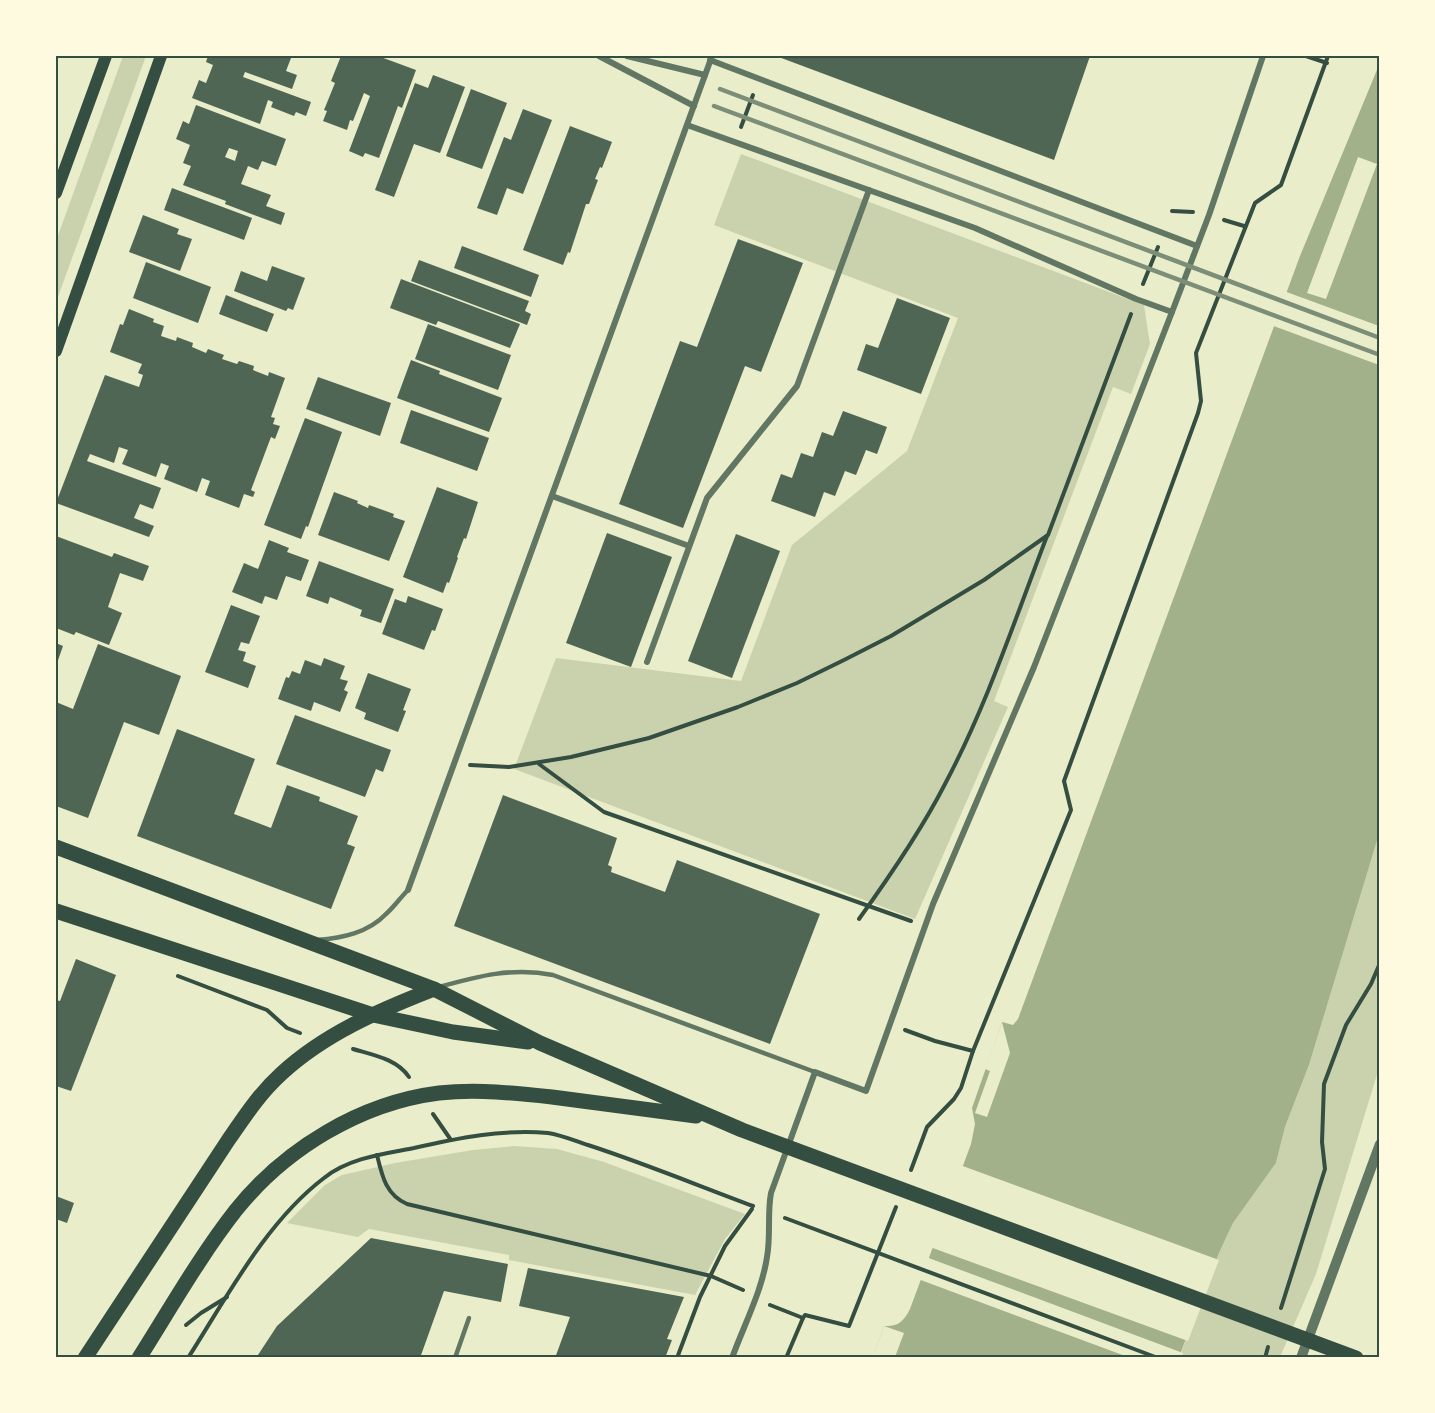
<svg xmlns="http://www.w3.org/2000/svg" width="1435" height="1413" font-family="Roboto,sans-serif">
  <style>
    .green { fill: #cad2ad }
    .water { fill: #a3b18a }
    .pier { fill: #e9edc9 }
    .building { fill: #4f6655; fill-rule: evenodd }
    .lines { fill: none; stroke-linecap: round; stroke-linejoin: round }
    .path { stroke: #344e41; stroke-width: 4 }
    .service { stroke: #617663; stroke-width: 4.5 }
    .minor { stroke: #617663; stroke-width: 6 }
    .tertiary { stroke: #617663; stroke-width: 10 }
    .secondary { stroke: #344e41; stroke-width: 12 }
    .primary { stroke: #344e41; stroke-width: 15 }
    .rail { stroke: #7c8e77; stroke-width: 4.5 }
    .neatline { fill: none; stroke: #344e41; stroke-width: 2 }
  </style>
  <rect width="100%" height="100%" fill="#e9edc9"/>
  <!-- green -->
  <g class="green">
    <polygon points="123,56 146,56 56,302 56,241"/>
    <polygon points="741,154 1144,305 1150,344 1131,394 1113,387 994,701 1008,707 915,919 514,769 556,658 741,681 792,545 907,451 958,318 714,225"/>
    <polygon points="1379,834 1379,1068 1316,1274 1280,1357 1179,1358 1219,1253 1233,1223 1276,1163 1285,1127 1309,1065"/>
    <polygon points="514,1146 557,1149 604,1162 745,1214 725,1239 695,1295 509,1260 509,1255 369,1229 358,1237 287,1223 325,1185 342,1175 395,1163 473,1150"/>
  </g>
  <!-- water -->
  <path class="water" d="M1379 65V834L1309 1065 1285 1127 1276 1163 1233 1223 1219 1253 1179 1357 873 1358 884 1326C898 1327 904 1321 910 1309L971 1144 975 1124 972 1108 1002 1022 1013 1025 1018 1019 1300 256Z"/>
  <!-- pier -->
  <g class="pier">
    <polygon points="1358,157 1377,164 1326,299 1307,293"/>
    <polygon points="1284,291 1379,326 1379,365 1271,325"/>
    <polygon points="1002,1022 1010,1053 987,1117 975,1113 990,1071 985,1069"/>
    <polygon points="960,1165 1219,1260 1188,1341 930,1247"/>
    <polygon points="926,1257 1183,1353 1182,1358 1128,1357 918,1279"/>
    <polygon points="884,1326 904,1333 895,1357 873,1357"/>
  </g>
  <!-- building -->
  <g class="building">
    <polygon points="208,56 286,56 291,58 286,71 297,75 292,89 245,72 243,77 311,102 306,116 296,112 294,116 271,107 273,102 268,100 260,124 192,98 199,80 206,83 213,65 206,62"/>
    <polygon points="341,56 378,56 416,70 402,108 398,106 379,158 365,153 363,157 349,151 370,96 364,93 353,121 350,120 347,130 323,121 327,111 324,110 335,83 331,81"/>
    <polygon points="776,56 1090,56 1054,160"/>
    <polygon points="433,75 465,87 440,153 414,144 394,197 375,190 415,83 428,88"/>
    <polygon points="471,89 507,103 482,169 446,156"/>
    <path d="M196 105 286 139 276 166 262 161 258 170 248 166 241 184 271 195 266 206 285 213 281 225 225 204 226 201 183 185 191 166 183 163 190 145 176 139 183 121 189 124ZM229 148 238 151 235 161 225 157Z"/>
    <polygon points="523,109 552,120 523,194 507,188 497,215 477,208 504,137 511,140"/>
    <polygon points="570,126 612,142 602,168 600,167 595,179 598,180 589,204 586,204 570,253 568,252 563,265 523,250"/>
    <polygon points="172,188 252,218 244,240 164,210"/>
    <polygon points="143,215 179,229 177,234 192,239 180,271 129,252"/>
    <polygon points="738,239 803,263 761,372 745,366 683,528 619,504 680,341 697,347"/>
    <polygon points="462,246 539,275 531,297 454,268"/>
    <polygon points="419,260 529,301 525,311 531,314 527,325 411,281"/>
    <polygon points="146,262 211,287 198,323 133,298"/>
    <polygon points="272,266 305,278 293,310 288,308 286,311 234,291 241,271 267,281"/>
    <polygon points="401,279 520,324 510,348 438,321 436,325 390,308"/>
    <polygon points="226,295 274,314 267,332 219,314"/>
    <polygon points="897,298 950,318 921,394 857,370 866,344 878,348"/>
    <polygon points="129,309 154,319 153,322 164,326 161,336 176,341 177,337 193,343 192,347 206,353 208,349 224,355 222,359 237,364 239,361 254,366 253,370 268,376 269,372 285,378 271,417 275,418 273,424 280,426 275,439 271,437 251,490 255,492 253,497 244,494 239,508 205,495 210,481 202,478 197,492 164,479 169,466 161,463 156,477 122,464 128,450 119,447 114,463 90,454 87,461 161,488 153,509 140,504 134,518 154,526 149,537 56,503 105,375 139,387 143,375 138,373 142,364 110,352 120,324 123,325"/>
    <polygon points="428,324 511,355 498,390 415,359"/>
    <polygon points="411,360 440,371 439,374 502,398 489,432 397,398"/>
    <polygon points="318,377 391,403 380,436 306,409"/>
    <polygon points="411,410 489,438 477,471 400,443"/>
    <polygon points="843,411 887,427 877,454 866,450 856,475 845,471 835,496 824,492 815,517 771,501 781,474 792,478 801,453 813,457 822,432 833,436"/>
    <polygon points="305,418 342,432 308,527 306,526 301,539 264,525"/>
    <polygon points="437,487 478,502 466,539 464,538 457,557 458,558 449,583 447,582 443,593 403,577"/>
    <polygon points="334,492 358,501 357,503 368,508 369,505 394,514 393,517 405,521 389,561 318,535"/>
    <polygon points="607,533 672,557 631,667 566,643"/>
    <polygon points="736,534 780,551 732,678 688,661"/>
    <polygon points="56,536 112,557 114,553 149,566 143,581 120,573 108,607 122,613 109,645 76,632 74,635 56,628"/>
    <polygon points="269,540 289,548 287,552 309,560 301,581 286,576 277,600 265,596 262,604 232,592 244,563 258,569"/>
    <polygon points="319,561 394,589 381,623 360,616 362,610 330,597 328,604 306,596"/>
    <polygon points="408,596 443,609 435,631 432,630 424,650 382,634 395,599 406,603"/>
    <polygon points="231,605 260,616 249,644 241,642 238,650 246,652 243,661 256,666 248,688 205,672"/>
    <polygon points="56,643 63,646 56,666"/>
    <polygon points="98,644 181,676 159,735 124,722 88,818 56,806 56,702 73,709"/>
    <polygon points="324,658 345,666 340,679 348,681 344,690 348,692 340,712 314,702 311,711 278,699 286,677 289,678 292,671 300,674 305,660 321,666"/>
    <polygon points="368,673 411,689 403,710 406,711 398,732 364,719 366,713 355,708"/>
    <polygon points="295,715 391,750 383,772 376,769 365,797 276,764"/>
    <polygon points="177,729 255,759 234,814 271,828 287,785 320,797 319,801 358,816 347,844 355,847 331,909 137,836"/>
    <polygon points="503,795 617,838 608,865 612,867 611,872 665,892 677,860 820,914 770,1044 454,926"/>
    <polygon points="76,959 116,975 71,1091 56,1086 56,1000 60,1001"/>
    <polygon points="56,1196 74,1203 67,1223 56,1219"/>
    <polygon points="371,1238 508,1264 501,1302 444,1291 420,1358 256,1358 277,1326"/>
    <polygon points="528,1268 684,1297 667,1339 672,1340 665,1358 555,1358 570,1317 519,1306"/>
  </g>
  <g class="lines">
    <!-- path -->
    <g class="path">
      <polyline points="1306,56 1327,63"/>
      <polyline points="741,127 753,95"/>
      <polyline points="1172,211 1193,212"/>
      <polyline points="1224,220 1244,226"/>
      <polyline points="1143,284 1158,247"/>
      <polyline points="539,764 604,812 911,921"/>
      <polyline points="470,765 509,767 571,757 649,738 738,707 797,683 844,660 891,636 984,580 1048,535 1131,314"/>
      <path d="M859 919C890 876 921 831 945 784 987 705 1015 619 1047 536"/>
      <polyline points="178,976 267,1010 287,1028 300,1033"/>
      <polyline points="905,1030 935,1041 973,1051"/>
      <path d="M353 1049C373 1055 397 1059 409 1077"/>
      <polyline points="433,1114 451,1140"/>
      <path d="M377 1155C382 1176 386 1195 407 1204L711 1276 743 1290"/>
      <polyline points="911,1170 927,1127 954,1099 961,1088 973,1051 1071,810 1064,781 1198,413 1201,401 1196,353 1255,203 1281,185 1328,56"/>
      <polyline points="785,1218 1158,1358"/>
      <polyline points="770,1305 803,1318 805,1315 849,1326 896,1207"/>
      <polyline points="1281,1308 1325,1169 1322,1142 1324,1084 1346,1025 1371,984 1380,963"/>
      <polyline points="186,1325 201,1313 227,1297"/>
      <path d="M188 1358C227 1297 266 1222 324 1178 349 1158 383 1154 414 1148 458 1138 502 1129 548 1133 562 1135 578 1142 591 1146 646 1164 699 1186 753 1206"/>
      <polyline points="677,1358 700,1297 725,1246 752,1209"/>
      <polyline points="786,1358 803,1318"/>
      <polyline points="1265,1358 1268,1347"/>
    </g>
    <!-- service -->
    <g class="service">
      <path d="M317 940C342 938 368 933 386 914 394 907 400 898 408 890"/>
      <path d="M439 987C478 976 513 967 553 975L815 1072"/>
      <polyline points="455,1358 469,1318"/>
    </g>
    <!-- minor -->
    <g class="minor">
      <polyline points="599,56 694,106"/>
      <polyline points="627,56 705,75"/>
      <polyline points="710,60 1197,246"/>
      <polyline points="687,125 975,228 1136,299 1172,312"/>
      <polyline points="552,496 689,546"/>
      <polyline points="647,662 707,498 797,386 869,190"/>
      <polyline points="408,890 712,56"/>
      <path d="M732 1358C744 1325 762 1291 767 1257 771 1236 767 1214 771 1193L815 1072 866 1091 933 904 1034 667 1172 312 1209 215 1263 56"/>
    </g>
    <!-- tertiary -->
    <polyline class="tertiary" points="1301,1358 1380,1144"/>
    <!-- secondary -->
    <g class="secondary">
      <polyline points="56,193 106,56"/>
      <polyline points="56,351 161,56"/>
    </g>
    <!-- primary -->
    <g class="primary">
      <polyline points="56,847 434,989 540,1043 742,1130 1356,1358"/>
      <polyline points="56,911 373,1015 453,1032 528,1042"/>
      <path d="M85 1358 229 1139C245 1116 260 1093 281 1074 324 1034 380 1010 434 989"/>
      <path d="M139 1358C170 1309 200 1256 236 1210 285 1149 360 1103 439 1093 477 1089 515 1093 552 1097 600 1103 648 1110 696 1116"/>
    </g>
    <!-- rail -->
    <g class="rail">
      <polyline points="720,89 1380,338"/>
      <polyline points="714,106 1380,355"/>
    </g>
  </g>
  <!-- border -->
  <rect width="1435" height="1413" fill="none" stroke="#fefae0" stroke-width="114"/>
  <rect x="57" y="57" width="1321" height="1299" class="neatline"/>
</svg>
